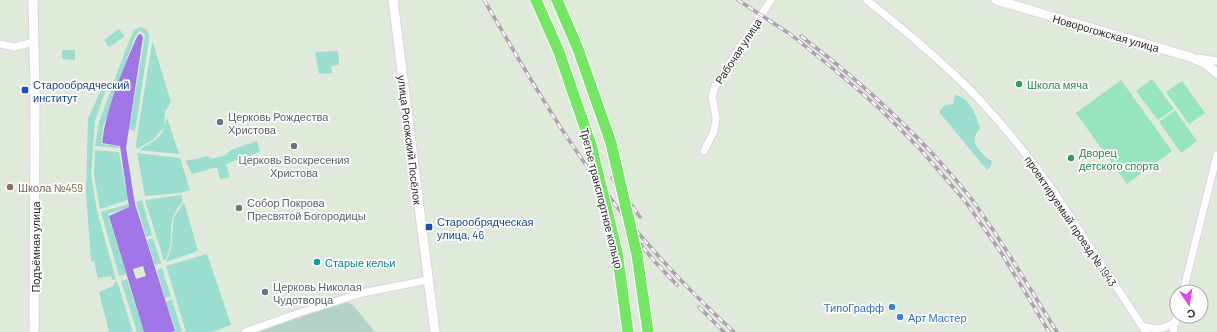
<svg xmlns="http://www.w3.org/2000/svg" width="1217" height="332" font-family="Barlow,sans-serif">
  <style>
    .green { fill: #9bddcf }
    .cemetery { fill: #b4d3c7 }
    .pitch { fill: #97e4c1 }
    .water { fill: #a075e6; fill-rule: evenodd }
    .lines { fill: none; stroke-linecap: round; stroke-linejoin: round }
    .minor-casing { stroke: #e0d1e1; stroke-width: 9 }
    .tertiary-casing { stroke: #e0d1e1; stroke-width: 11 }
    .minor { stroke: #fff; stroke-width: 7 }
    .tertiary { stroke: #fff; stroke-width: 9 }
    .rail-casing { stroke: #b19fb2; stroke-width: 3.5 }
    .rail { stroke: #fff; stroke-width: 2; stroke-dasharray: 6; stroke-linecap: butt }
    .primary-bridge-casing { stroke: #fff; stroke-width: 13; stroke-linecap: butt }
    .primary-bridge { stroke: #73e764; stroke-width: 11 }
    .leisure-dot { fill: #2e9e5b; stroke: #fff; stroke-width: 1.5 }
    .transit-dot { fill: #1a4fb4; stroke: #fff; stroke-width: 1.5 }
    .worship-dot { fill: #6b7280; stroke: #fff; stroke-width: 1.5 }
    .education-dot { fill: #8d6e63; stroke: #fff; stroke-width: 1.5 }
    .culture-dot { fill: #0f9aa8; stroke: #fff; stroke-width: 1.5 }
    .shop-dot { fill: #3f7fe0; stroke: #fff; stroke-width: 1.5 }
    .labels { text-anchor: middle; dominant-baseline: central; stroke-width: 3.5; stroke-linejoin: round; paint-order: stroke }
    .street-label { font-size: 11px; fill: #292929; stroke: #fff }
    .transit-label { font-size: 11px; fill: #164399; stroke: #fff; text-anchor: start }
    .leisure-label { font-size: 11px; fill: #27864d; stroke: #fff; text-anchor: start }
    .worship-label { font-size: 11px; fill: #5b616d; stroke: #fff; text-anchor: start }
    .education-label { font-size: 11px; fill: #785e54; stroke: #fff; text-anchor: start }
    .culture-label { font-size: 11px; fill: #0d838f; stroke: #fff; text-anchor: start }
    .shop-label { font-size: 11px; fill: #366cbe; stroke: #fff; text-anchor: end }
  </style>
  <rect width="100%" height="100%" fill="#e0eadb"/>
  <!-- green -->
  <g class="green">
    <path d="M141 27C147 29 150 33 149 40L135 131 129 129 145 36 142 31H139L135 37 103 127 101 144 119 146V148L95 146 99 122 129 41 134 30Z"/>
    <polygon points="119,29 125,36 109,47 104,40"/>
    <path d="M152 43H153L171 102 165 112 164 125 167 118 179 154 139 150C148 144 161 140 164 127L153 140 137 149 136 144Z"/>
    <polygon points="62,50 75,50 75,60 62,59"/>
    <polygon points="338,51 339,65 331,66 332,73 319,74 315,52"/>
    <polygon points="104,84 107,86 95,121 91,175 97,211 116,279 112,280 111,276 98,278 94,261 91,261 86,193 88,118"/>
    <path d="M955 95C969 97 977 116 980 128 978 131 975 135 975 137 973 146 985 158 992 161L991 166 987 170 939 112 945 105 953 104Z"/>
    <polygon points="257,141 260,152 226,164 230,177 220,179 217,167 192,174 186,162 187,160 196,159 208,156 211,159 226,155 231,150"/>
    <polygon points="95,150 119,152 128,200 100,209 94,175"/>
    <polygon points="137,153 180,158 190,190 180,193 145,196"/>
    <path d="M181 195 183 201C179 206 175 211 173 217 169 231 174 249 164 261L145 200Z"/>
    <polygon points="142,200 152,235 146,237 136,202"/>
    <polygon points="184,202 198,251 166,262 171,249 174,217"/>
    <polygon points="128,204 129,207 108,214 126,274 119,276 101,212"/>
    <polygon points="153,238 161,263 155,265 147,240"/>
    <polygon points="207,254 231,325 212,332 186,332 166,266"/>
    <polygon points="162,268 171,297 165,298 157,270"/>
    <polygon points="127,279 144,332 137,332 121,281"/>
    <polygon points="117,281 133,332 109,332 99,292 113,286 114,283"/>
    <polygon points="172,299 182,332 173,332 176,331 166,302"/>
  </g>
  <!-- cemetery -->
  <polygon class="cemetery" points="346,301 353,305 375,332 257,332"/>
  <!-- pitch -->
  <g class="pitch">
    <polygon points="1152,79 1174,109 1158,120 1136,91"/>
    <polygon points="1121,80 1172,151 1127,184 1076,113"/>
    <polygon points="1182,81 1205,113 1189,124 1166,92"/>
    <polygon points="1175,110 1197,141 1181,153 1159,122"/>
  </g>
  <!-- water -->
  <path class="water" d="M141 34 143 37 126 148 135 204 175 331 171 332H144L109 216 129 207 120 146 102 143C106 108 122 72 136 39L138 35ZM143 266 146 276 136 279 133 269Z"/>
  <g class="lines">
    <!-- minor casing -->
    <g class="minor-casing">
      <g id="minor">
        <path d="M867 0C905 31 943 62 977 97 1004 126 1029 157 1052 189L1146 332"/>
        <polyline points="0,44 14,47 34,42"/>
        <polyline points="1198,58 1217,61"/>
        <polyline points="704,151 714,131 716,118 712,96 715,86 771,0"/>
        <polyline points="1183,292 1217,155"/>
        <path d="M1142 326C1156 330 1164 330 1176 321"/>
        <polyline points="245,332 299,313 362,293 428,280"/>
        <polyline points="1173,332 1177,316"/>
      </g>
    </g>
    <!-- tertiary casing -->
    <g class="tertiary-casing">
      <g id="tertiary">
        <polyline points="33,0 35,94 34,332"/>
        <polyline points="393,0 435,332"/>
        <polyline points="996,0 1190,57 1206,64 1217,73"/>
      </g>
    </g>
    <!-- minor -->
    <use href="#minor" class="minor"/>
    <!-- tertiary -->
    <use href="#tertiary" class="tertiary"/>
    <!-- rail casing -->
    <g class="rail-casing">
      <g id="rail">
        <path d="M484 0C514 51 543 103 577 152 621 218 675 278 734 332"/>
        <polyline points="738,0 790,34 836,71 879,108 922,151 965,201 1002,254 1049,332"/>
        <path d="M801 36C864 84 921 136 970 197 977 206 984 217 991 227 1014 261 1035 297 1057 332"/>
        <polyline points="612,178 640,217"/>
        <polyline points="628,229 655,262 677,285"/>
        <polyline points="699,307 724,332"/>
      </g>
    </g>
    <!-- rail -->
    <use href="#rail" class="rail"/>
    <!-- primary-bridge casing -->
    <g class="primary-bridge-casing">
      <g id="primary-bridge">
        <polyline points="536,0 559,52 591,145 617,252 628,332"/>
        <polyline points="557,0 578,49 611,143 637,255 648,332"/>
      </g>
    </g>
    <!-- primary-bridge -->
    <use href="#primary-bridge" class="primary-bridge"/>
  </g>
  <!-- markers -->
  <g class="leisure-dot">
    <circle cx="1019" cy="84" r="4"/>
    <circle cx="1071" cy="158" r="4"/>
  </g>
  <g class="transit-dot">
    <rect x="21" y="86" width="8" height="8" rx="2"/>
    <rect x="425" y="223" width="8" height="8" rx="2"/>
  </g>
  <g class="worship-dot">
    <circle cx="220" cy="122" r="4"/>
    <circle cx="294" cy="146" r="4"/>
    <circle cx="239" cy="208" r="4"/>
    <circle cx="265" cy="292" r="4"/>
  </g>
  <circle class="education-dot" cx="10" cy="187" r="4"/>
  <circle class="culture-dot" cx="317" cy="262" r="4"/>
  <g class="shop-dot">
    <circle cx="892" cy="307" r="4"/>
    <circle cx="900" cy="317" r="4"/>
  </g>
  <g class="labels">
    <!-- street labels -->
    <g class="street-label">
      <text transform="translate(1106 33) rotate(16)">Новорогожская улица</text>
      <text transform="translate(738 51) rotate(-57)">Рабочая улица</text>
      <text transform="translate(410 140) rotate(83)">улица Рогожский Посёлок</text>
      <text transform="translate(602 198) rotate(76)">Третье транспортное кольцо</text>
      <text transform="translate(1071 221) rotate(56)">проектируемый проезд № 1943</text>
      <text transform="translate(35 247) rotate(-90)">Подъёмная улица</text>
    </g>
    <!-- transit labels -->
    <g class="transit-label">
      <text x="33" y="84">Старообрядческий<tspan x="33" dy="13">институт</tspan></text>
      <text x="437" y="221">Старообрядческая<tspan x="437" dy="13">улица, 46</tspan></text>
    </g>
    <!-- leisure labels -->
    <g class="leisure-label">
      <text x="1027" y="84">Школа мяча</text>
      <text x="1079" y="152">Дворец<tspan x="1079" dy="13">детского спорта</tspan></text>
    </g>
    <!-- worship labels -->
    <g class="worship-label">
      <text x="228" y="116">Церковь Рождества<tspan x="228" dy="13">Христова</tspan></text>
      <text x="294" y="159" text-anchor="middle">Церковь Воскресения<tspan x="294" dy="13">Христова</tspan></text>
      <text x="247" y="202">Собор Покрова<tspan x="247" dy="13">Пресвятой Богородицы</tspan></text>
      <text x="273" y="286">Церковь Николая<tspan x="273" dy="13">Чудотворца</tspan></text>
    </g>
    <!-- education labels -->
    <g class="education-label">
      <text x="18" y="187">Школа №459</text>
    </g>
    <!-- culture labels -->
    <g class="culture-label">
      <text x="325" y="262">Старые кельи</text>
    </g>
    <!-- shop labels -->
    <g class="shop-label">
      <text x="884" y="307">ТипоГрафф</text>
      <text x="908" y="317" text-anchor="start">Арт Мастер</text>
    </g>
  </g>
  <!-- north arrow -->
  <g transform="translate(1189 304) rotate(167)"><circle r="19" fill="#ffffff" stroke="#a9a9a9"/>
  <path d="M0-3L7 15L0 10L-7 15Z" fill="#e245ed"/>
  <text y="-6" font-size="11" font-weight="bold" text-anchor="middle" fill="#292929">С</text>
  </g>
</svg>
